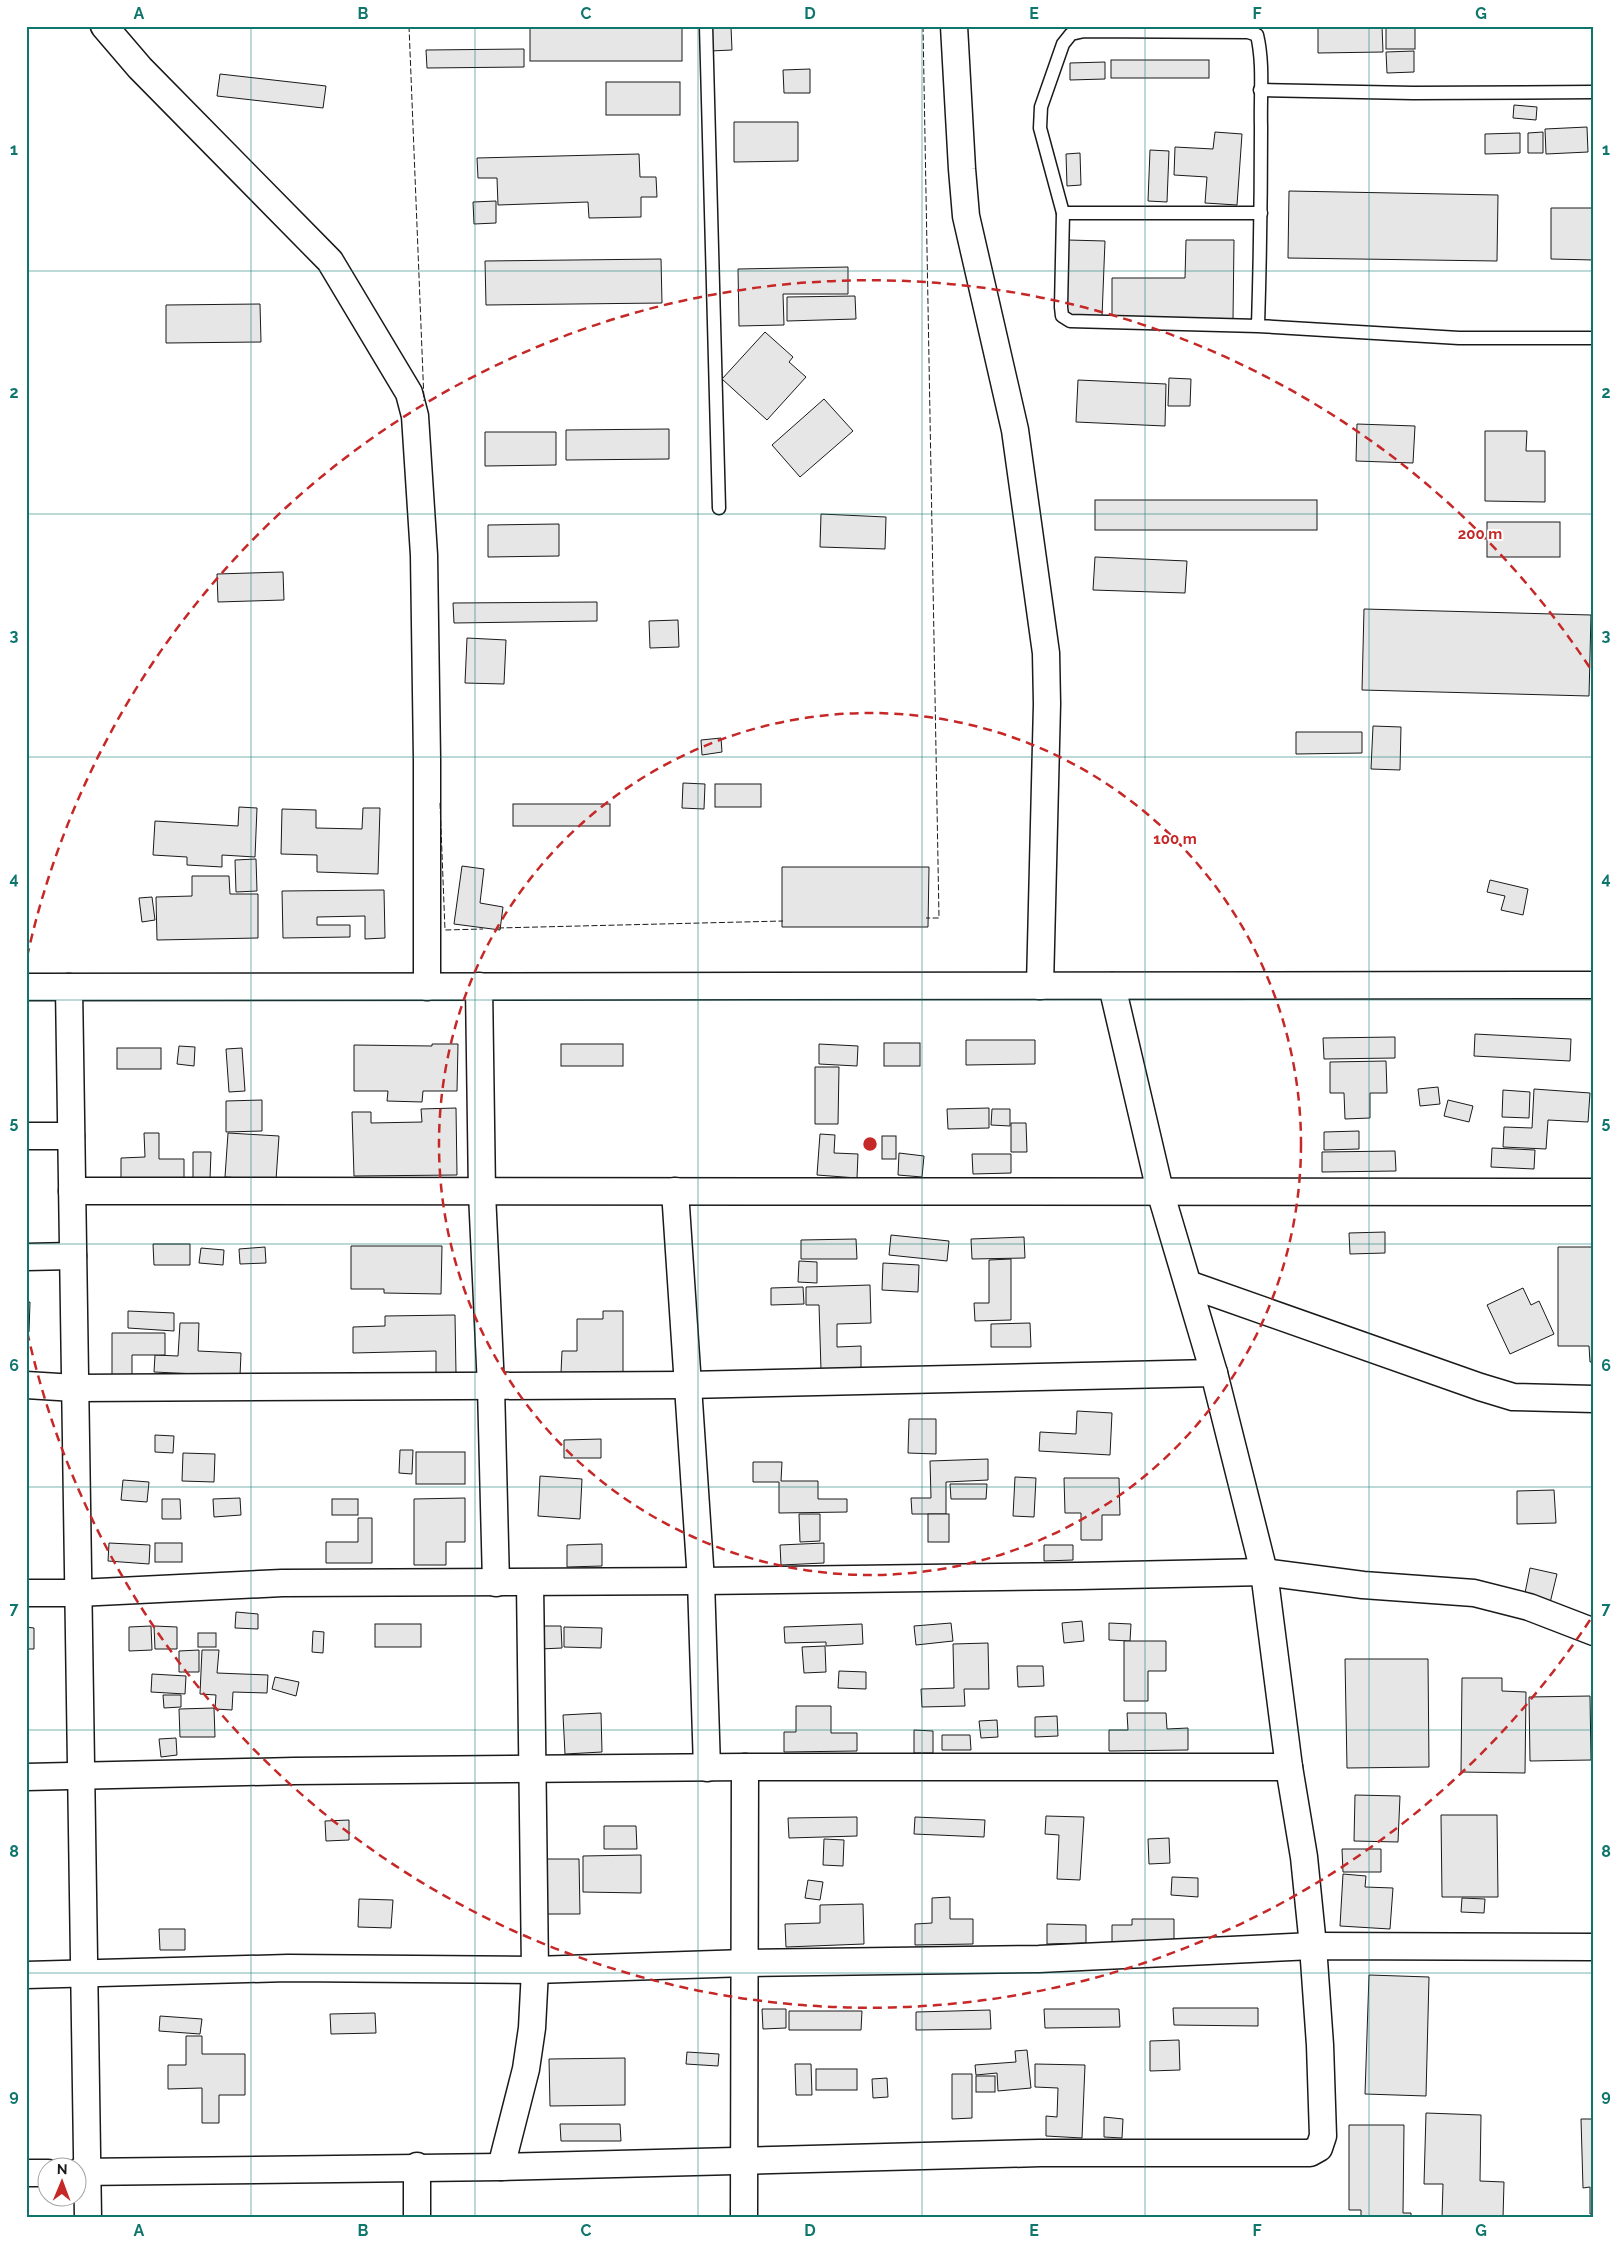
<svg xmlns="http://www.w3.org/2000/svg" width="1620" height="2244" font-family="Raleway,sans-serif">
  <style>
    .building { fill: #e6e6e6; stroke: #1a1a1a }
    .lines { fill: none; stroke-linecap: round; stroke-linejoin: round }
    .lane-casing { stroke: #1a1a1a; stroke-width: 15 }
    .street-casing { stroke: #1a1a1a; stroke-width: 29 }
    .lane { stroke: #fff; stroke-width: 12 }
    .street { stroke: #fff; stroke-width: 26 }
    .fence { stroke: #1a1a1a; stroke-width: 1; stroke-dasharray: 6 2.5; stroke-linecap: butt }
    .grid { fill: none; stroke: #0f766e; stroke-width: 1; stroke-opacity: 0.55 }
    .ring { fill: none; stroke: #c62828; stroke-width: 2.5; stroke-dasharray: 9 6 }
    .centre { fill: #c62828; stroke: #fff; stroke-width: 2.5 }
    .ring-label { font-size: 15px; text-anchor: middle; font-weight: bold; fill: #c62828; stroke: #fff; stroke-width: 4; stroke-linejoin: round; paint-order: stroke }
    .neatline { fill: none; stroke: #0f766e; stroke-width: 2 }
    .grid-label { font-size: 16px; text-anchor: middle; font-weight: bold; fill: #0f766e }
  </style>
  <rect width="100%" height="100%" fill="#fff"/>
  <!-- building -->
  <g class="building">
    <polygon points="1318,26 1382,26 1383,52 1318,53"/>
    <rect x="1386" y="26" width="29" height="23"/>
    <rect x="530" y="27" width="152" height="34"/>
    <polygon points="731,27 732,50 710,51 709,28"/>
    <polygon points="524,49 524,67 427,68 426,50"/>
    <polygon points="1414,51 1414,72 1387,73 1386,52"/>
    <rect x="1111" y="60" width="98" height="18"/>
    <polygon points="1105,62 1105,79 1070,80 1070,63"/>
    <polygon points="810,69 810,93 784,93 783,70"/>
    <polygon points="220,74 326,86 323,108 217,96"/>
    <rect x="606" y="82" width="74" height="33"/>
    <polygon points="1514,105 1537,107 1536,120 1513,118"/>
    <polygon points="734,122 798,122 798,161 734,162"/>
    <polygon points="1587,127 1588,152 1546,154 1545,129"/>
    <polygon points="1215,132 1242,134 1237,205 1205,203 1207,177 1174,175 1175,147 1213,149"/>
    <polygon points="1543,132 1543,153 1528,153 1528,133"/>
    <polygon points="1520,133 1520,153 1485,154 1485,134"/>
    <polygon points="1150,150 1169,151 1167,202 1148,201"/>
    <polygon points="1080,153 1081,185 1067,186 1066,154"/>
    <polygon points="639,154 640,177 656,177 657,197 641,197 641,217 589,218 588,202 498,205 497,178 478,178 477,158"/>
    <polygon points="1289,191 1498,195 1497,261 1288,258"/>
    <polygon points="496,201 496,223 474,224 473,202"/>
    <polygon points="1551,208 1594,208 1594,260 1551,259"/>
    <polygon points="1068,240 1105,241 1102,317 1064,315"/>
    <polygon points="1186,240 1234,240 1233,320 1112,319 1112,278 1185,278"/>
    <polygon points="661,259 662,303 486,305 485,261"/>
    <polygon points="848,267 848,294 783,294 784,325 739,326 738,269"/>
    <polygon points="855,296 856,319 787,321 787,297"/>
    <polygon points="260,304 261,342 166,343 166,305"/>
    <polygon points="765,332 793,357 789,362 806,377 767,420 722,379"/>
    <polygon points="1169,378 1191,379 1190,406 1168,406"/>
    <polygon points="1078,380 1166,384 1165,426 1076,422"/>
    <polygon points="824,399 853,431 800,477 772,445"/>
    <polygon points="1357,424 1415,426 1413,463 1356,461"/>
    <polygon points="669,429 669,459 566,460 566,430"/>
    <polygon points="1485,431 1527,431 1526,451 1545,451 1545,502 1485,501"/>
    <polygon points="485,432 556,432 556,465 485,466"/>
    <rect x="1095" y="500" width="222" height="30"/>
    <polygon points="821,514 886,517 885,549 820,547"/>
    <rect x="1487" y="522" width="73" height="35"/>
    <polygon points="559,524 559,556 488,557 488,525"/>
    <polygon points="1095,557 1187,561 1185,593 1093,590"/>
    <polygon points="283,572 284,600 218,602 217,574"/>
    <polygon points="597,602 597,621 454,623 453,603"/>
    <polygon points="1364,609 1591,615 1589,696 1362,690"/>
    <polygon points="678,620 679,647 650,648 649,621"/>
    <polygon points="467,638 506,640 504,684 465,683"/>
    <polygon points="1373,726 1401,727 1400,770 1371,769"/>
    <polygon points="1296,732 1362,732 1362,753 1296,754"/>
    <polygon points="721,738 722,752 702,755 701,740"/>
    <polygon points="683,783 705,784 704,809 682,808"/>
    <rect x="715" y="784" width="46" height="23"/>
    <rect x="513" y="804" width="97" height="22"/>
    <polygon points="239,807 257,808 255,857 222,855 222,867 187,865 187,857 153,855 155,821 238,826"/>
    <polygon points="363,808 380,808 378,874 317,872 317,855 281,854 282,809 316,810 316,828 362,829"/>
    <polygon points="256,859 257,891 236,892 235,860"/>
    <polygon points="462,866 484,869 480,903 503,907 500,930 454,924"/>
    <polygon points="782,867 929,867 928,927 782,927"/>
    <polygon points="192,876 229,876 230,894 258,894 258,938 157,940 156,897 192,896"/>
    <polygon points="1490,880 1528,889 1523,915 1501,910 1505,896 1487,892"/>
    <polygon points="384,890 385,938 365,939 365,916 317,917 317,925 350,925 350,937 283,938 282,891"/>
    <polygon points="152,897 155,920 142,922 139,898"/>
    <polygon points="1475,1034 1571,1039 1570,1061 1474,1056"/>
    <polygon points="1395,1037 1395,1058 1324,1059 1323,1038"/>
    <polygon points="966,1040 1035,1040 1035,1064 966,1065"/>
    <rect x="884" y="1043" width="36" height="23"/>
    <polygon points="432,1044 458,1044 457,1091 423,1091 422,1102 387,1101 388,1091 354,1091 354,1045 432,1046"/>
    <rect x="561" y="1044" width="62" height="22"/>
    <polygon points="819,1044 858,1046 857,1066 819,1064"/>
    <polygon points="179,1046 195,1047 194,1066 177,1064"/>
    <rect x="117" y="1048" width="44" height="21"/>
    <polygon points="242,1048 245,1091 229,1092 226,1049"/>
    <polygon points="1386,1061 1387,1093 1370,1093 1370,1118 1345,1119 1344,1093 1330,1093 1330,1062"/>
    <polygon points="815,1067 839,1067 838,1124 815,1124"/>
    <polygon points="1438,1087 1440,1104 1420,1106 1418,1089"/>
    <polygon points="1534,1089 1590,1093 1588,1122 1548,1120 1546,1149 1503,1147 1504,1127 1532,1128"/>
    <polygon points="1503,1090 1530,1092 1529,1118 1502,1117"/>
    <polygon points="262,1100 262,1131 226,1132 226,1101"/>
    <polygon points="1448,1100 1473,1106 1469,1122 1444,1116"/>
    <polygon points="456,1108 457,1175 354,1176 352,1112 371,1112 371,1123 422,1122 421,1109"/>
    <polygon points="989,1108 989,1128 948,1129 947,1109"/>
    <polygon points="992,1109 1010,1109 1010,1126 991,1125"/>
    <polygon points="1011,1123 1026,1123 1027,1152 1011,1152"/>
    <polygon points="1359,1131 1359,1149 1324,1150 1324,1132"/>
    <polygon points="144,1133 159,1133 159,1159 184,1159 184,1179 121,1179 121,1158 145,1157"/>
    <polygon points="228,1133 279,1136 276,1180 225,1177"/>
    <polygon points="820,1134 835,1135 834,1153 858,1154 857,1178 817,1175"/>
    <rect x="882" y="1136" width="14" height="23"/>
    <polygon points="1492,1148 1535,1150 1534,1169 1491,1167"/>
    <polygon points="1395,1151 1396,1171 1322,1172 1322,1152"/>
    <polygon points="193,1152 211,1152 210,1179 193,1178"/>
    <polygon points="899,1153 924,1156 922,1177 898,1175"/>
    <polygon points="972,1154 1011,1154 1011,1173 973,1174"/>
    <polygon points="1385,1232 1385,1253 1350,1254 1349,1233"/>
    <polygon points="891,1235 949,1241 947,1261 889,1255"/>
    <polygon points="1024,1237 1025,1258 972,1259 971,1239"/>
    <polygon points="856,1239 857,1259 801,1259 801,1240"/>
    <polygon points="153,1244 190,1244 190,1265 154,1265"/>
    <polygon points="351,1246 442,1246 441,1294 384,1293 384,1289 351,1289"/>
    <polygon points="265,1247 266,1263 240,1264 239,1249"/>
    <polygon points="1558,1247 1594,1247 1594,1362 1590,1362 1589,1346 1558,1346"/>
    <polygon points="201,1248 224,1250 223,1265 199,1263"/>
    <polygon points="1011,1259 1011,1320 975,1321 974,1303 989,1303 989,1260"/>
    <polygon points="799,1261 817,1262 817,1283 798,1282"/>
    <polygon points="883,1263 919,1265 918,1292 882,1290"/>
    <polygon points="870,1285 871,1323 837,1324 837,1347 861,1346 861,1369 821,1370 819,1305 806,1305 806,1287"/>
    <polygon points="803,1287 804,1304 771,1305 771,1288"/>
    <polygon points="1523,1288 1531,1305 1539,1301 1554,1334 1510,1354 1487,1305"/>
    <polygon points="26,1302 30,1302 29,1332 26,1332"/>
    <polygon points="128,1311 174,1313 174,1331 128,1328"/>
    <polygon points="603,1311 623,1311 623,1373 561,1373 562,1351 577,1351 577,1319 603,1319"/>
    <polygon points="455,1315 456,1373 436,1373 436,1351 353,1353 353,1327 385,1326 385,1316"/>
    <polygon points="180,1323 199,1323 198,1351 241,1353 240,1376 154,1372 155,1355 178,1356"/>
    <polygon points="1030,1323 1031,1347 991,1347 991,1324"/>
    <polygon points="112,1333 165,1333 165,1355 132,1355 132,1376 112,1376"/>
    <polygon points="1077,1411 1112,1413 1110,1455 1039,1451 1040,1432 1076,1434"/>
    <polygon points="909,1419 936,1419 936,1454 908,1453"/>
    <polygon points="155,1435 174,1436 173,1453 155,1452"/>
    <polygon points="601,1439 601,1458 564,1458 564,1440"/>
    <polygon points="400,1450 413,1450 412,1474 399,1473"/>
    <rect x="416" y="1452" width="49" height="32"/>
    <polygon points="183,1453 215,1454 214,1482 182,1481"/>
    <polygon points="988,1459 988,1480 946,1482 946,1514 912,1514 911,1498 931,1498 930,1461"/>
    <polygon points="753,1462 782,1462 781,1481 818,1481 818,1499 847,1499 847,1512 779,1513 779,1482 753,1482"/>
    <polygon points="540,1476 582,1479 580,1519 538,1516"/>
    <polygon points="1015,1477 1036,1478 1034,1517 1013,1516"/>
    <polygon points="1064,1478 1119,1478 1120,1515 1102,1515 1102,1540 1081,1540 1081,1513 1065,1513"/>
    <polygon points="123,1480 149,1482 147,1502 121,1500"/>
    <polygon points="950,1484 987,1484 986,1499 951,1499"/>
    <polygon points="1554,1490 1556,1523 1517,1524 1517,1491"/>
    <polygon points="240,1498 241,1515 214,1517 213,1499"/>
    <polygon points="465,1498 465,1542 446,1542 446,1565 414,1565 414,1499"/>
    <polygon points="162,1499 180,1499 181,1519 162,1519"/>
    <rect x="332" y="1499" width="26" height="16"/>
    <polygon points="799,1514 820,1514 820,1541 800,1542"/>
    <rect x="928" y="1514" width="21" height="28"/>
    <polygon points="358,1518 372,1518 372,1563 326,1563 326,1542 358,1542"/>
    <polygon points="109,1543 150,1545 149,1564 108,1561"/>
    <rect x="155" y="1543" width="27" height="19"/>
    <polygon points="824,1543 824,1563 781,1565 780,1545"/>
    <polygon points="602,1544 602,1566 567,1567 567,1545"/>
    <polygon points="1044,1545 1073,1545 1073,1560 1044,1561"/>
    <polygon points="1530,1568 1557,1574 1550,1603 1524,1598"/>
    <polygon points="236,1612 258,1614 258,1629 235,1628"/>
    <polygon points="1082,1621 1084,1641 1064,1643 1062,1623"/>
    <polygon points="951,1623 953,1641 916,1645 914,1626"/>
    <polygon points="1109,1623 1131,1624 1130,1641 1109,1640"/>
    <rect x="375" y="1624" width="46" height="23"/>
    <polygon points="862,1624 863,1644 826,1646 826,1642 785,1643 784,1627"/>
    <polygon points="151,1626 152,1650 129,1651 129,1627"/>
    <polygon points="154,1626 177,1627 177,1649 155,1649"/>
    <polygon points="539,1626 561,1626 562,1648 540,1649"/>
    <polygon points="26,1627 34,1628 34,1649 26,1649"/>
    <polygon points="564,1627 602,1628 601,1648 564,1647"/>
    <polygon points="313,1631 324,1632 323,1653 312,1652"/>
    <rect x="198" y="1633" width="18" height="14"/>
    <polygon points="1124,1641 1166,1641 1166,1671 1148,1671 1148,1701 1124,1701"/>
    <polygon points="988,1643 989,1689 964,1689 965,1706 922,1707 921,1689 954,1688 953,1644"/>
    <polygon points="825,1646 826,1672 804,1673 802,1647"/>
    <polygon points="199,1650 199,1672 179,1672 179,1651"/>
    <polygon points="202,1650 219,1650 217,1673 268,1675 267,1693 233,1692 232,1710 215,1709 216,1695 200,1694"/>
    <polygon points="1345,1659 1428,1659 1429,1767 1347,1768"/>
    <polygon points="1017,1666 1043,1666 1044,1686 1018,1687"/>
    <polygon points="839,1671 866,1672 866,1689 838,1688"/>
    <polygon points="152,1674 186,1676 185,1694 151,1692"/>
    <polygon points="275,1677 299,1682 296,1696 272,1689"/>
    <polygon points="1462,1678 1502,1678 1502,1691 1526,1692 1525,1773 1461,1772"/>
    <polygon points="163,1695 181,1695 181,1707 164,1708"/>
    <polygon points="1590,1696 1591,1760 1530,1761 1529,1697"/>
    <polygon points="796,1706 831,1706 831,1733 857,1733 857,1751 784,1752 784,1732 796,1732"/>
    <polygon points="214,1708 215,1737 180,1737 179,1709"/>
    <polygon points="601,1713 602,1752 565,1754 563,1715"/>
    <polygon points="1127,1713 1166,1713 1167,1729 1188,1728 1188,1750 1109,1751 1109,1730 1128,1730"/>
    <polygon points="1057,1716 1058,1736 1035,1737 1035,1717"/>
    <polygon points="997,1720 998,1737 981,1738 979,1721"/>
    <polygon points="914,1730 933,1731 933,1753 914,1753"/>
    <polygon points="942,1735 970,1735 971,1750 942,1750"/>
    <polygon points="176,1738 177,1755 161,1757 159,1739"/>
    <polygon points="1355,1795 1400,1796 1398,1842 1354,1841"/>
    <polygon points="1441,1815 1497,1815 1498,1897 1442,1897"/>
    <polygon points="1046,1816 1084,1817 1080,1880 1057,1879 1059,1835 1045,1834"/>
    <polygon points="857,1817 857,1836 789,1838 788,1818"/>
    <polygon points="915,1817 985,1820 984,1837 914,1834"/>
    <polygon points="349,1820 349,1840 326,1841 325,1821"/>
    <polygon points="604,1826 636,1826 637,1849 604,1849"/>
    <polygon points="1169,1838 1170,1863 1149,1864 1148,1839"/>
    <polygon points="824,1839 844,1840 843,1866 823,1865"/>
    <polygon points="1342,1849 1381,1849 1381,1872 1343,1872"/>
    <polygon points="641,1855 641,1893 583,1892 583,1856"/>
    <polygon points="544,1859 579,1859 580,1914 545,1914"/>
    <polygon points="1343,1874 1366,1876 1365,1887 1393,1888 1390,1929 1340,1926"/>
    <polygon points="1172,1877 1198,1878 1198,1897 1171,1895"/>
    <polygon points="808,1880 823,1882 820,1900 805,1898"/>
    <polygon points="950,1897 950,1919 973,1919 973,1944 915,1945 915,1924 932,1923 932,1898"/>
    <polygon points="1462,1898 1485,1899 1484,1913 1461,1912"/>
    <polygon points="359,1899 393,1900 391,1928 358,1927"/>
    <polygon points="863,1904 864,1944 786,1947 785,1924 820,1923 820,1905"/>
    <polygon points="1132,1919 1174,1919 1174,1942 1112,1943 1112,1925 1132,1925"/>
    <polygon points="1047,1924 1086,1925 1086,1943 1047,1944"/>
    <polygon points="159,1929 185,1929 185,1950 160,1950"/>
    <polygon points="1369,1975 1429,1977 1426,2096 1365,2094"/>
    <polygon points="1173,2008 1258,2008 1258,2026 1174,2025"/>
    <polygon points="762,2009 786,2009 786,2028 763,2029"/>
    <polygon points="1044,2009 1119,2009 1120,2027 1045,2028"/>
    <polygon points="990,2010 991,2029 916,2030 916,2012"/>
    <polygon points="789,2011 862,2011 861,2030 789,2030"/>
    <polygon points="375,2013 376,2033 331,2034 330,2014"/>
    <polygon points="160,2016 202,2019 200,2034 159,2031"/>
    <polygon points="186,2036 202,2036 202,2054 245,2054 245,2095 219,2095 219,2123 202,2123 202,2088 168,2089 168,2065 186,2065"/>
    <polygon points="1179,2040 1180,2070 1150,2071 1150,2041"/>
    <polygon points="1027,2050 1031,2088 998,2091 997,2073 976,2075 975,2065 1016,2062 1015,2051"/>
    <polygon points="687,2052 719,2054 718,2066 686,2064"/>
    <polygon points="625,2058 625,2105 550,2106 549,2059"/>
    <polygon points="795,2064 811,2064 812,2095 796,2095"/>
    <polygon points="1035,2064 1085,2065 1082,2138 1046,2136 1046,2116 1057,2117 1058,2088 1035,2087"/>
    <rect x="816" y="2069" width="41" height="21"/>
    <polygon points="952,2074 972,2074 972,2118 952,2119"/>
    <rect x="976" y="2076" width="19" height="16"/>
    <polygon points="887,2078 888,2097 873,2098 872,2079"/>
    <polygon points="1426,2113 1481,2115 1480,2181 1504,2182 1503,2218 1442,2218 1443,2184 1424,2184"/>
    <polygon points="1104,2117 1123,2119 1122,2138 1104,2137"/>
    <polygon points="1581,2119 1594,2119 1594,2214 1590,2214 1590,2187 1583,2188"/>
    <polygon points="560,2124 620,2124 621,2141 561,2141"/>
    <polygon points="1349,2125 1404,2125 1403,2213 1411,2213 1411,2218 1361,2218 1361,2210 1349,2210"/>
  </g>
  <g class="lines">
    <!-- lane casing -->
    <g class="lane-casing">
      <g id="lane">
        <polyline points="706,26 719,508"/>
        <polyline points="1260,90 1413,93 1594,92"/>
        <polyline points="1063,213 1261,213"/>
        <path d="M1258 326C1260 260 1261 193 1261 127 1260 97 1264 64 1257 35L1248 32 1084 31 1071 34 1063 44 1041 107 1040 128 1063 213 1061 307 1062 316 1070 321 1258 326 1459 338H1594"/>
      </g>
    </g>
    <!-- street casing -->
    <g class="street-casing">
      <g id="street">
        <polyline points="104,26 140,68 330,261 409,393 415,416 424,555 427,760 427,987"/>
        <polyline points="954,26 962,169 966,216 1015,430 1046,653 1047,704 1040,986"/>
        <polyline points="479,986 482,1193 491,1387 496,1583"/>
        <polyline points="26,987 1594,985"/>
        <polyline points="69,987 88,2218"/>
        <polyline points="26,1136 71,1136"/>
        <polyline points="72,1191 1594,1192"/>
        <polyline points="675,1191 701,1581 707,1768"/>
        <polyline points="26,1257 73,1256"/>
        <polyline points="1188,1284 1480,1387 1513,1397 1594,1399"/>
        <polyline points="26,1385 75,1388 687,1385 1214,1373"/>
        <polyline points="26,1593 78,1593 282,1583 701,1581 1078,1576 1264,1572 1363,1585 1474,1593 1529,1607 1594,1632"/>
        <polyline points="26,1777 294,1771 745,1767 1289,1767"/>
        <polyline points="26,1975 288,1968 535,1970 746,1963 1039,1959 1313,1946 1594,1947"/>
        <polyline points="501,2167 526,2069 532,2028 535,1970 530,1583"/>
        <polyline points="78,2172 501,2167 1040,2153 1310,2153 1319,2148 1323,2136 1320,2045 1313,1946 1304,1857 1289,1767 1264,1572 1214,1373 1160,1191 1112,986"/>
        <polyline points="26,2173 48,2173"/>
        <polyline points="417,2218 417,2166"/>
        <polyline points="744,2218 745,1767"/>
      </g>
    </g>
    <!-- lane -->
    <use href="#lane" class="lane"/>
    <!-- street -->
    <use href="#street" class="street"/>
    <!-- fence -->
    <g class="fence">
      <polyline points="409,26 424,401"/>
      <polyline points="923,26 939,918 926,918"/>
      <polyline points="440,803 445,930 483,929"/>
      <polyline points="498,928 783,921"/>
    </g>
  </g>
  <!-- grid -->
  <path class="grid" d="M251 26V2218M475 26V2218M698 26V2218M922 26V2218M1145 26V2218M1369 26V2218M26 271H1594M26 514H1594M26 757H1594M26 1000H1594M26 1244H1594M26 1487H1594M26 1730H1594M26 1973H1594"/>
  <!-- distance rings -->
  <g class="ring">
    <circle cx="870" cy="1144" r="431"/>
    <path d="M1590 1620A863 863 0 0 1 27 1331M27 957A863 863 0 0 1 1590 668"/>
  </g>
  <circle cx="870" cy="1144" r="8" class="centre"/>
  <g class="ring-label">
    <text x="1480" y="539">200 m</text>
    <text x="1175" y="844">100 m</text>
  </g>
  <!-- border -->
  <rect width="1620" height="2244" fill="none" stroke="#ffffff" stroke-width="55"/>
  <!-- north arrow -->
  <g transform="translate(62 2182) rotate(1)"><circle r="24" fill="#ffffff" stroke="#a3a3a3"/>
  <path d="M0-4L9 19L0 12L-9 19Z" fill="#c62828"/>
  <text y="-8" font-size="14" font-weight="bold" text-anchor="middle" fill="#1a1a1a">N</text>
  </g>
  <rect x="28" y="28" width="1564" height="2188" class="neatline"/>
  <g class="grid-label">
    <text x="139" y="19">A</text>
    <text x="363" y="19">B</text>
    <text x="586" y="19">C</text>
    <text x="810" y="19">D</text>
    <text x="1034" y="19">E</text>
    <text x="1257" y="19">F</text>
    <text x="1481" y="19">G</text>
    <text x="14" y="155">1</text>
    <text x="1606" y="155">1</text>
    <text x="14" y="398">2</text>
    <text x="1606" y="398">2</text>
    <text x="14" y="641">3</text>
    <text x="1606" y="641">3</text>
    <text x="14" y="884">4</text>
    <text x="1606" y="884">4</text>
    <text x="14" y="1128">5</text>
    <text x="1606" y="1128">5</text>
    <text x="14" y="1371">6</text>
    <text x="1606" y="1371">6</text>
    <text x="14" y="1614">7</text>
    <text x="1606" y="1614">7</text>
    <text x="14" y="1857">8</text>
    <text x="1606" y="1857">8</text>
    <text x="14" y="2101">9</text>
    <text x="1606" y="2101">9</text>
    <text x="139" y="2236">A</text>
    <text x="363" y="2236">B</text>
    <text x="586" y="2236">C</text>
    <text x="810" y="2236">D</text>
    <text x="1034" y="2236">E</text>
    <text x="1257" y="2236">F</text>
    <text x="1481" y="2236">G</text>
  </g>
</svg>
